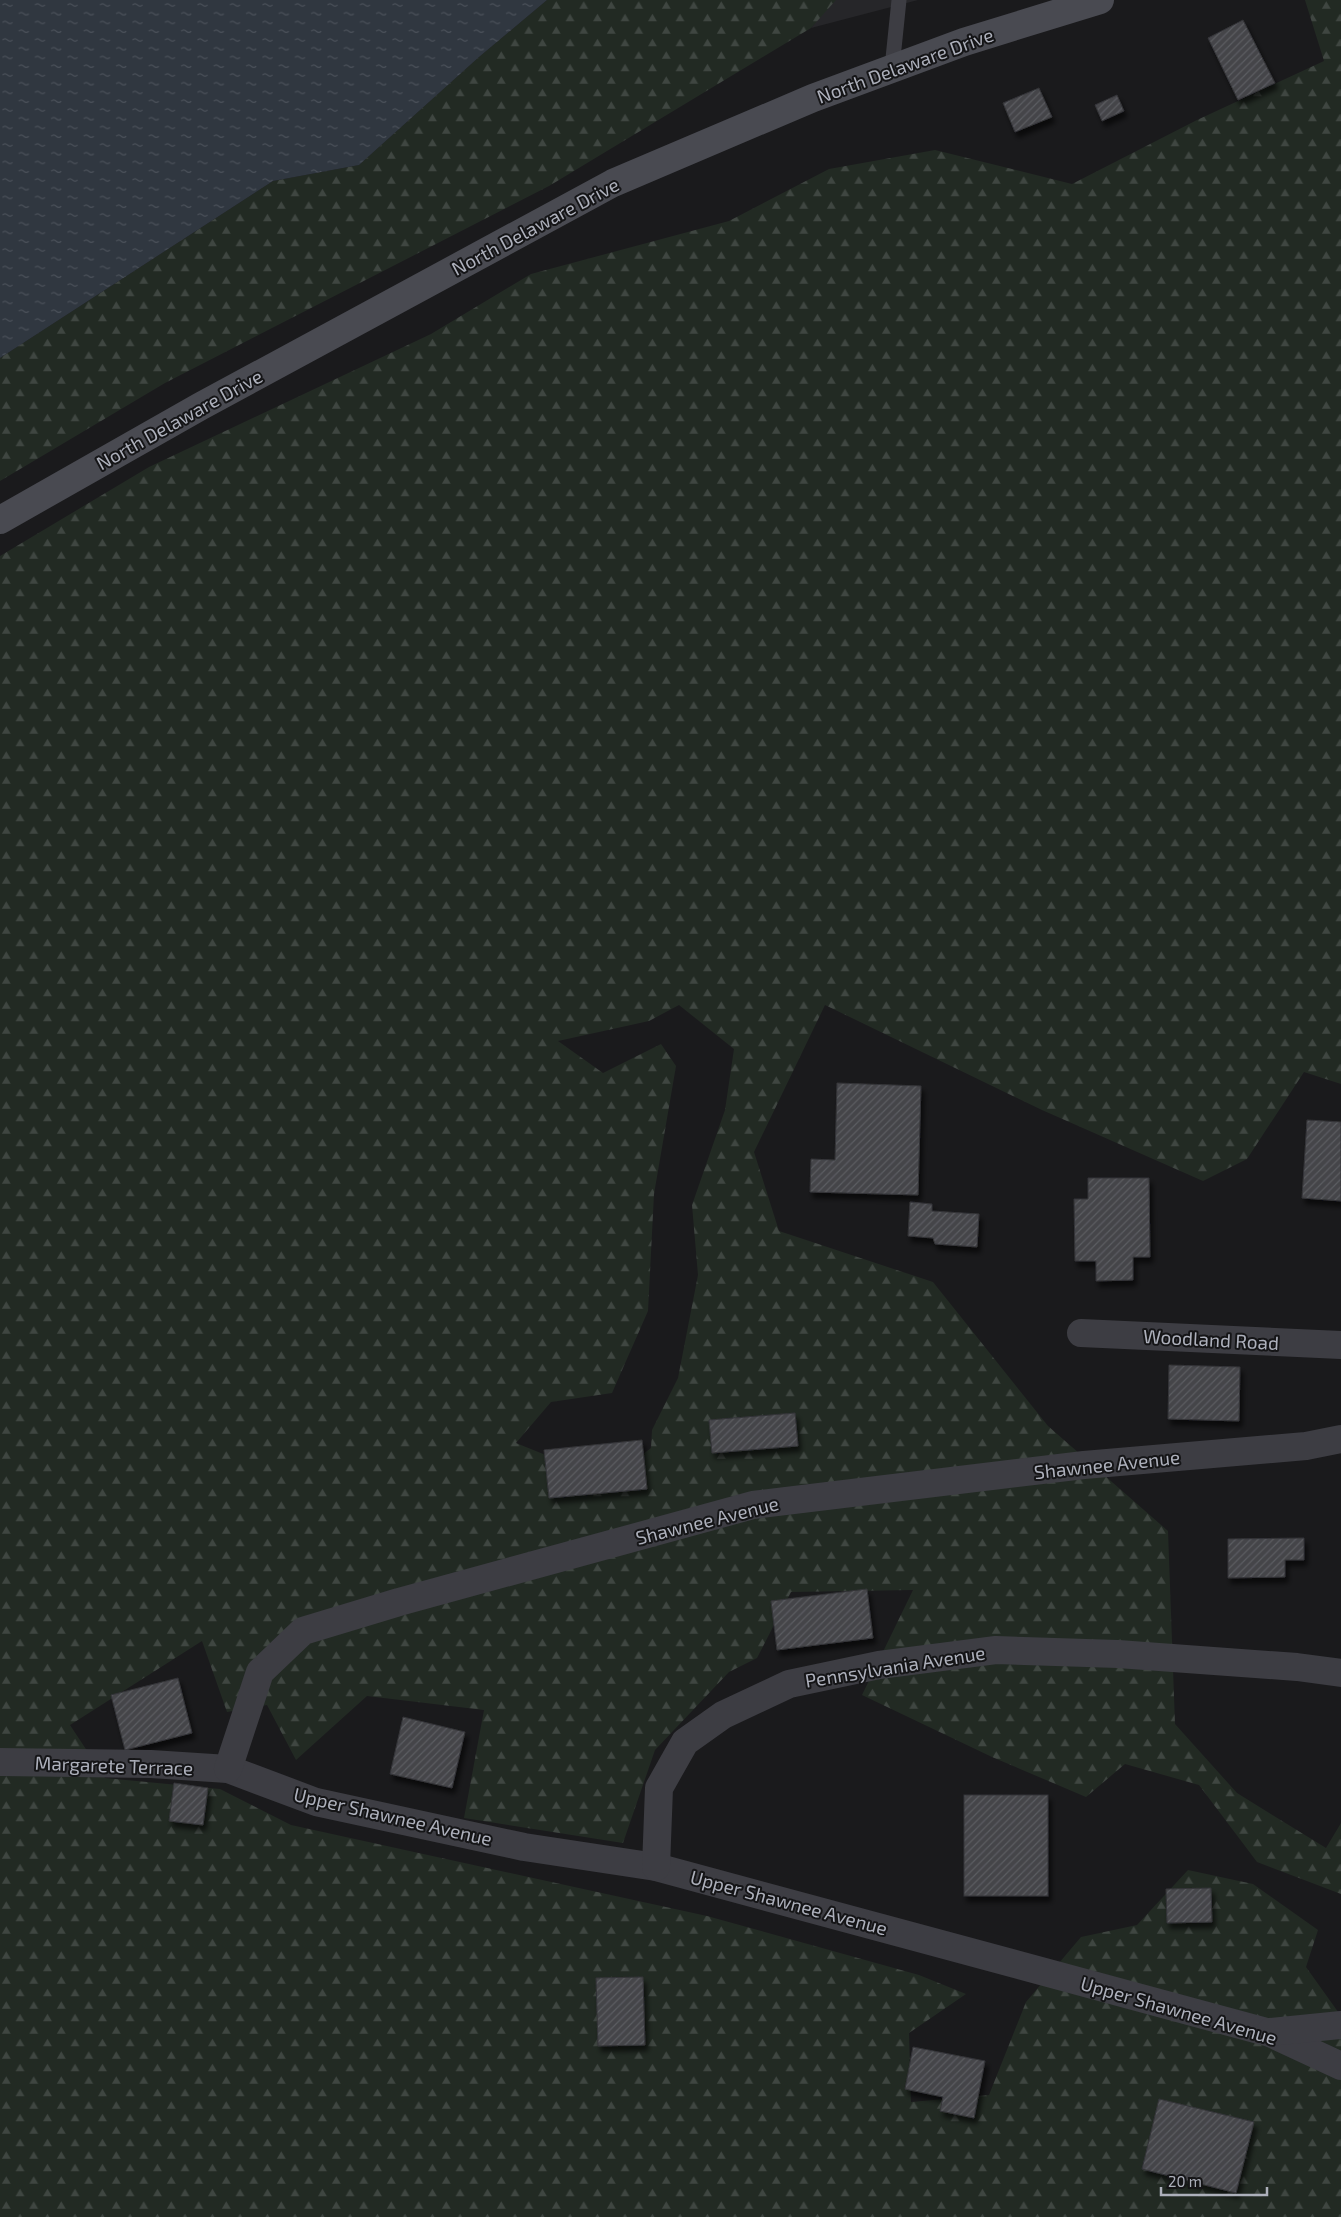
<svg xmlns="http://www.w3.org/2000/svg" width="1341" height="2217" font-family="'Exo 2',sans-serif">
  <style>
    .built { fill: #262629 }
    .forest { fill: url(#forest-firs); fill-rule: evenodd }
    .water { fill: url(#water-ripples) }
    .building { fill: url(#building-hatch); stroke: #343438; filter: url(#shadow) }
    .lines { fill: none; stroke-linecap: round; stroke-linejoin: round }
    .service { stroke: #3d3d43; stroke-width: 15 }
    .minor { stroke: #3d3d43; stroke-width: 28 }
    .secondary { stroke: #494a51; stroke-width: 28 }
    .labels { text-anchor: middle; dominant-baseline: central; stroke-width: 4; stroke-linejoin: round; paint-order: stroke }
    .street-label { font-size: 19px; fill: #adb0bb; stroke: #151517 }
  </style>
  <defs>
    <pattern id="forest-firs" width="22" height="20" patternUnits="userSpaceOnUse" patternTransform="scale(1.25)"><rect width="22" height="20" fill="#222a23"/><path d="M5 1l3.5 6h-7zM16 11l3.5 6h-7z" fill="#3f4641"/></pattern>
    <pattern id="water-ripples" width="26" height="14" patternUnits="userSpaceOnUse" patternTransform="scale(1.25)"><rect width="26" height="14" fill="#303740"/><path d="M2 4q2-2 4 0t4 0M15 11q2-2 4 0t4 0" fill="none" stroke="#4b515a"/></pattern>
    <pattern id="building-hatch" width="6" height="6" patternUnits="userSpaceOnUse" patternTransform="scale(1.25)"><rect width="6" height="6" fill="#444549"/><path d="M-1 1l2-2M0 6l6-6M5 7l2-2" fill="none" stroke="#5c5d61"/></pattern>
    <filter id="shadow"><feDropShadow dx="3" dy="5.5" stdDeviation="2.5" flood-color="#0009"/></filter>
  </defs>
  <rect width="100%" height="100%" fill="#1a1a1c"/>
  <!-- built -->
  <polygon class="built" points="833,0 918,0 811,28"/>
  <!-- forest -->
  <g class="forest">
    <polygon points="547,0 836,0 811,28 549,186 165,383 0,481 0,358 273,181 359,165 479,57"/>
    <path d="M1305 0H1341V1084L1304 1072 1247 1159 1203 1181 1042 1110 825 1005 754 1152 779 1231 933 1282 1048 1426 1168 1531 1175 1724 1237 1793 1326 1848 1341 1823V1894L1257 1862 1199 1785 1125 1764 1086 1797 992 1757 862 1695 913 1590 791 1592 757 1658 729 1672 655 1750 623 1843 464 1818 484 1710 367 1696 296 1760 267 1705 227 1712 202 1641 70 1725 105 1778 220 1789 291 1825 707 1916 919 1975 966 1994 909 2033 911 2102 989 2095 1026 2002 1081 1937 1137 1925 1188 1870 1253 1884 1318 1930 1306 1967 1341 2016V2217H0V556L149 467 431 334 531 274 729 221 829 169 935 150 1072 184 1197 120 1324 61ZM679 1005 734 1049 725 1110 692 1205 698 1275 678 1378 652 1430 651 1448 622 1470 600 1477 516 1443 551 1402 612 1393 648 1311 654 1194 676 1066 661 1044 603 1073 558 1041 649 1021Z"/>
  </g>
  <!-- water -->
  <polygon class="water" points="0,0 547,0 479,57 359,165 273,181 0,358"/>
  <!-- building -->
  <g class="building">
    <polygon points="1243,20 1275,83 1238,100 1208,38"/>
    <polygon points="1039,88 1052,117 1015,132 1003,103"/>
    <polygon points="1117,95 1124,111 1102,121 1095,105"/>
    <polygon points="837,1083 921,1086 918,1195 810,1192 811,1159 835,1160"/>
    <polygon points="1307,1120 1341,1122 1341,1201 1302,1198"/>
    <polygon points="1088,1178 1149,1178 1150,1257 1133,1257 1133,1280 1096,1281 1096,1261 1075,1261 1074,1199 1088,1199"/>
    <polygon points="910,1202 932,1204 932,1211 979,1214 977,1247 935,1244 933,1238 908,1236"/>
    <polygon points="1169,1365 1240,1367 1239,1421 1168,1419"/>
    <polygon points="795,1413 798,1446 712,1453 709,1420"/>
    <polygon points="642,1440 647,1489 549,1498 544,1450"/>
    <polygon points="1304,1538 1304,1560 1285,1560 1285,1577 1228,1578 1228,1539"/>
    <polygon points="867,1589 873,1638 777,1650 771,1601"/>
    <polygon points="178,1678 192,1733 125,1750 111,1695"/>
    <polygon points="403,1717 465,1732 452,1788 390,1774"/>
    <polygon points="174,1783 208,1788 203,1825 169,1821"/>
    <rect x="964" y="1795" width="84" height="101"/>
    <polygon points="1211,1888 1212,1922 1167,1923 1166,1889"/>
    <polygon points="643,1977 645,2045 598,2046 596,1978"/>
    <polygon points="913,2047 985,2061 974,2118 940,2111 943,2097 905,2089"/>
    <polygon points="1159,2099 1254,2122 1236,2193 1142,2169"/>
  </g>
  <g class="lines">
    <!-- service -->
    <polyline class="service" points="892,68 899,0"/>
    <!-- minor -->
    <g class="minor">
      <polyline points="1081,1333 1341,1345"/>
      <polyline points="0,1762 151,1764 228,1769 316,1802 524,1847 656,1867 1270,2033 1341,2066"/>
      <polyline points="228,1769 260,1672 303,1631 399,1602 753,1505 1084,1465 1306,1446 1341,1439"/>
      <polyline points="656,1867 659,1788 685,1742 723,1715 789,1684 879,1665 996,1650 1118,1654 1297,1667 1341,1673"/>
      <polyline points="1270,2032 1341,2025"/>
    </g>
    <!-- secondary -->
    <polyline class="secondary" points="0,520 201,406 613,183 813,98 964,42 1100,0"/>
  </g>
  <g class="labels">
    <!-- street labels -->
    <g class="street-label">
      <text transform="translate(905 65) rotate(-20)">North Delaware Drive</text>
      <text transform="translate(535 226) rotate(-28)">North Delaware Drive</text>
      <text transform="translate(179 419) rotate(-29)">North Delaware Drive</text>
      <text transform="translate(1211 1339) rotate(3)">Woodland Road</text>
      <text transform="translate(1107 1464) rotate(-6)">Shawnee Avenue</text>
      <text transform="translate(707 1520) rotate(-14)">Shawnee Avenue</text>
      <text transform="translate(895 1666) rotate(-9)">Pennsylvania Avenue</text>
      <text transform="translate(114 1765) rotate(2)">Margarete Terrace</text>
      <text transform="translate(393 1816) rotate(13)">Upper Shawnee Avenue</text>
      <text transform="translate(789 1902) rotate(15)">Upper Shawnee Avenue</text>
      <text transform="translate(1179 2010) rotate(16)">Upper Shawnee Avenue</text>
    </g>
  </g>
  <!-- scale -->
  <path d="M1161 2187v8h106v-8" fill="none" stroke="#adb0bb" stroke-width="2.5"/>
  <text x="1168" y="2187" font-size="15" fill="#adb0bb" stroke="#151517" stroke-width="4" paint-order="stroke">20 m</text>
</svg>
